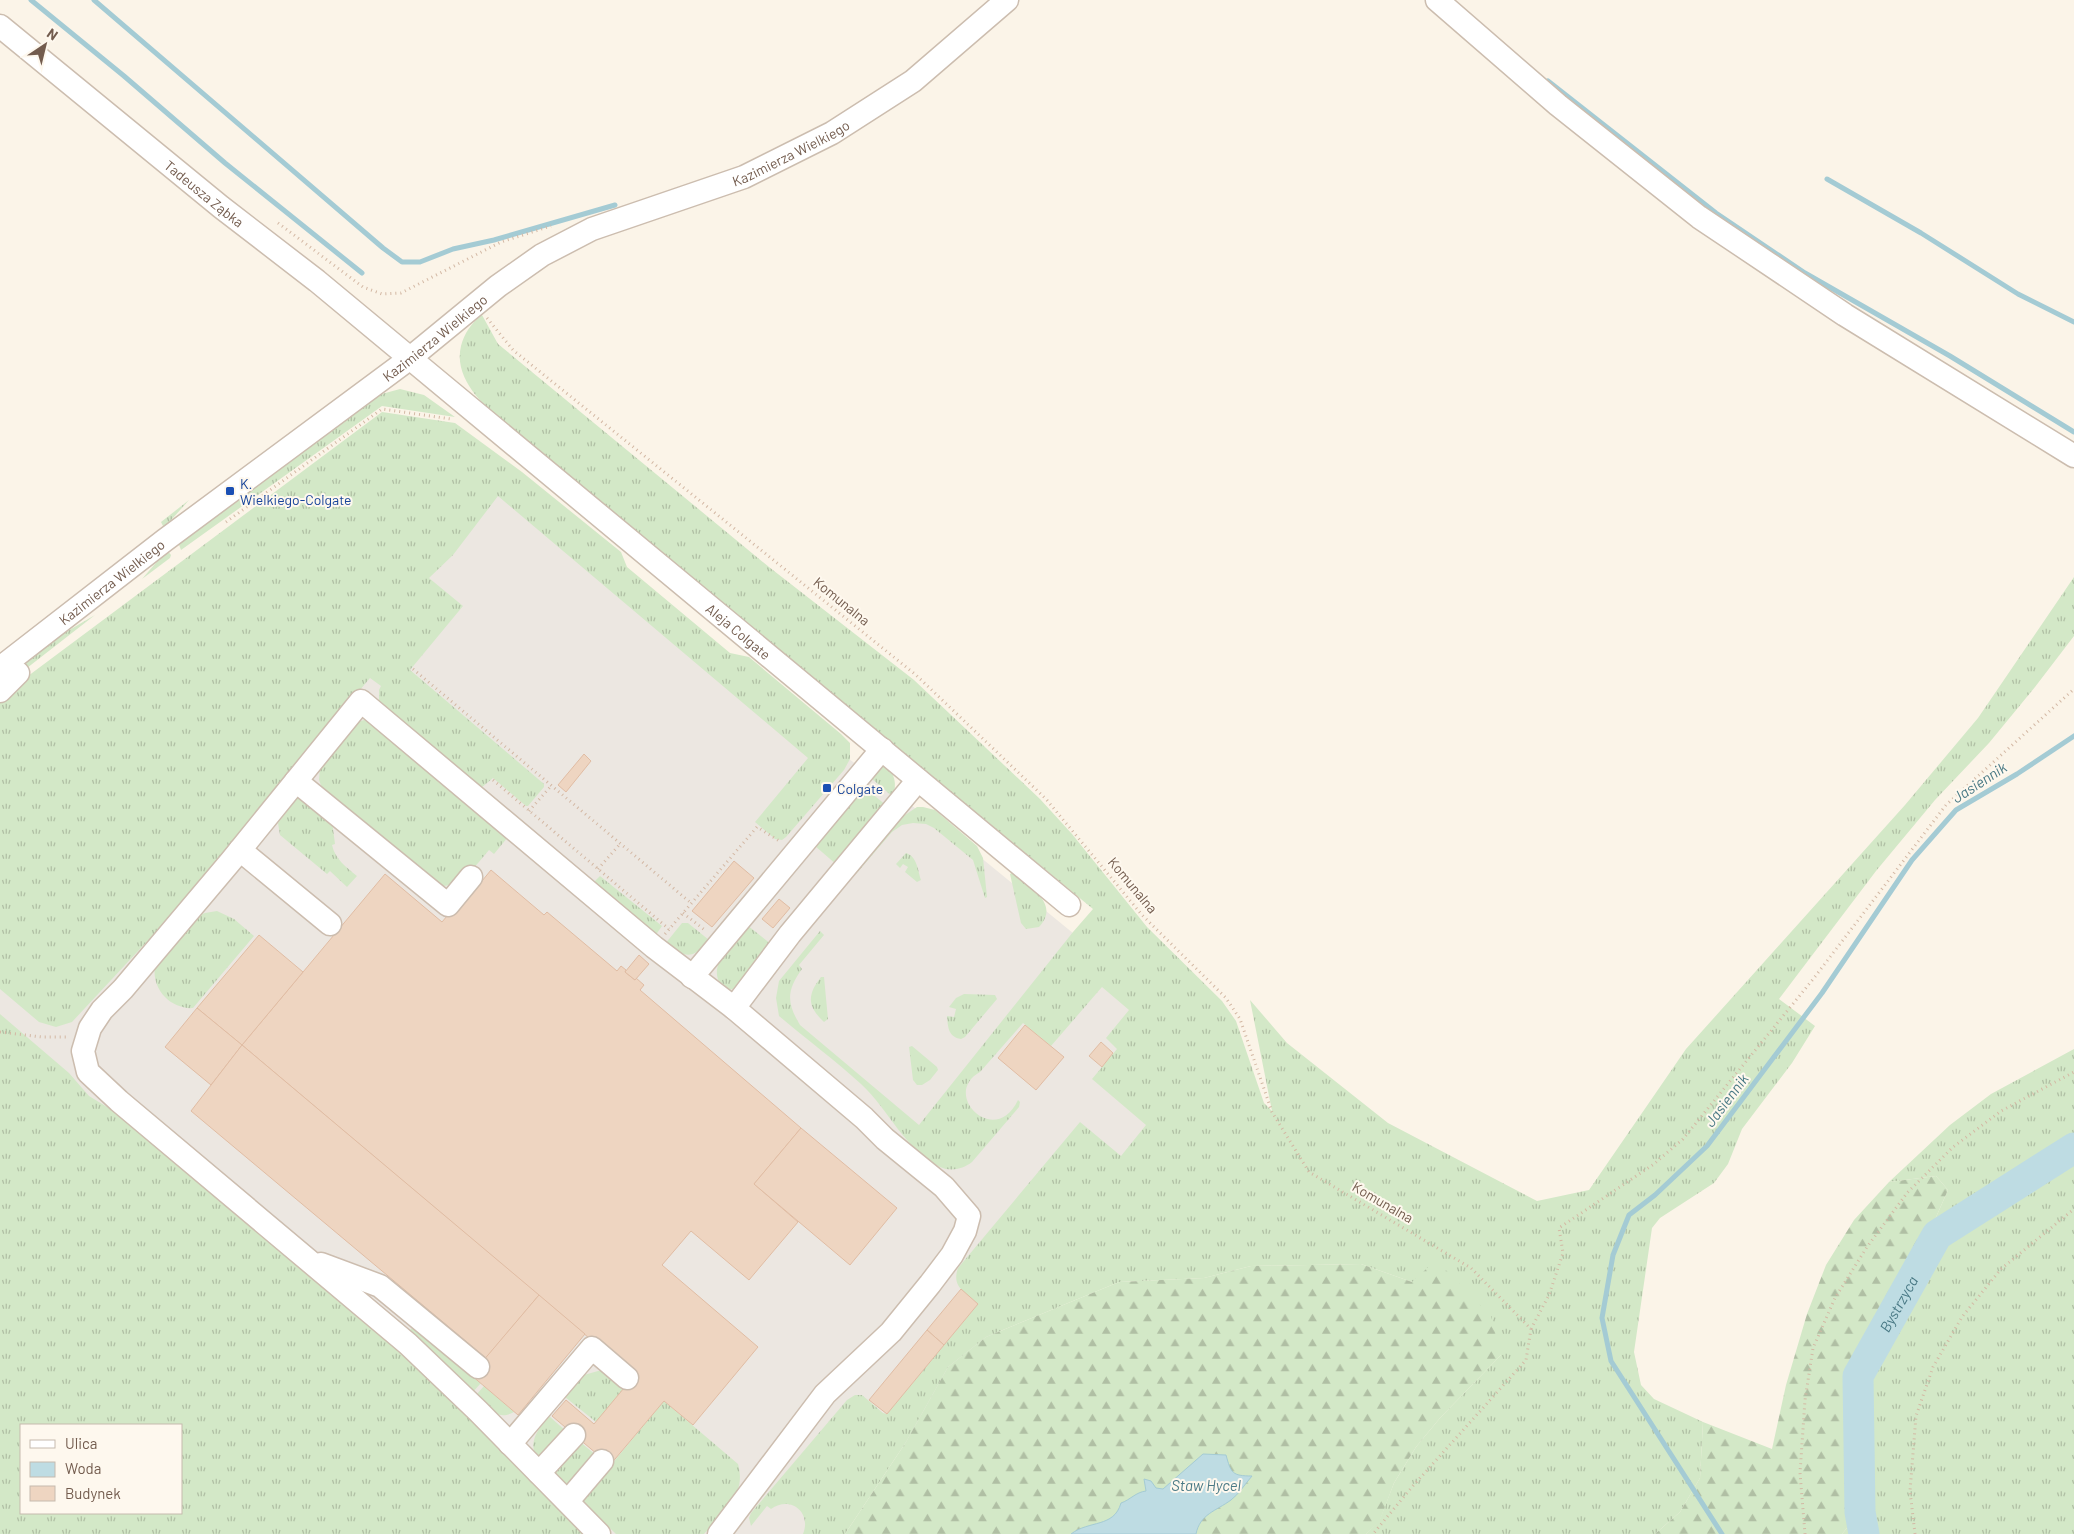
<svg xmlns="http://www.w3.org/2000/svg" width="2074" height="1534" font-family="Barlow,sans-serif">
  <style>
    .industrial { fill: #ece7e1; fill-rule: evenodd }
    .grass { fill: url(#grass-tufts); fill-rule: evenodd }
    .forest { fill: url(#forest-firs) }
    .water { fill: #bedce3; stroke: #a4cbd4 }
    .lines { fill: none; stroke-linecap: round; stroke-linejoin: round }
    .stream { stroke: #a4cbd4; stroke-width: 5 }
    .river { stroke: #bedce3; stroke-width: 31 }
    .building { fill: #eed5c1; stroke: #e0bca3 }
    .minor-casing { stroke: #ccbdaf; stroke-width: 25 }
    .path { stroke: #d3b8a4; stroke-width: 3; stroke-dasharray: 1 4; stroke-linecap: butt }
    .minor { stroke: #fff; stroke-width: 22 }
    .transit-dot { fill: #1a4fb4; stroke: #fef8ee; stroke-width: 2 }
    .labels { text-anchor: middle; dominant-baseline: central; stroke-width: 4; stroke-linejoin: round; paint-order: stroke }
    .street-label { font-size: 14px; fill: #735c4e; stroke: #fef8ee }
    .transit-label { font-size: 14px; fill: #164399; stroke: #fef8ee; text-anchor: start }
    .water-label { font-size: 15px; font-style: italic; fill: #497985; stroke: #fef8ee }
  </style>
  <defs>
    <pattern id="grass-tufts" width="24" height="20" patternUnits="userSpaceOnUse" patternTransform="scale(1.25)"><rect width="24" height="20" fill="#d3e8c7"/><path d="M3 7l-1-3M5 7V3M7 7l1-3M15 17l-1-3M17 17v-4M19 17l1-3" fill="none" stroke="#b0bfa4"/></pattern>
    <pattern id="forest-firs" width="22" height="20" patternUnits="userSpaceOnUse" patternTransform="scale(1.25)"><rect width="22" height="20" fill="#d3e8c7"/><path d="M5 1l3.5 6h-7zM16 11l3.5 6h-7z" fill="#b0bfa4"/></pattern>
  </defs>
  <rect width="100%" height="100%" fill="#fbf4e8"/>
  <!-- industrial -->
  <path class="industrial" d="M456 440 810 730 974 852 1222 1055 832 1534H0V721ZM21 1425H181V1513H21Z"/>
  <!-- grass -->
  <g class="grass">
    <path d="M482 315 498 344 769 567 914 680 1040 799 1072 834 1147 927 1222 1001 1236 1021 1264 1103 1272 1111 1250 1000 1287 1043 1388 1123 1537 1201 1589 1190 1686 1049 1905 805 1978 718 2074 577V636L2035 687 1989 743 1935 800 1876 871 1779 999 1815 1026 1792 1063 1742 1129 1728 1164 1714 1183 1660 1218 1652 1228 1634 1352 1641 1385 1654 1399 1703 1422 1700 1478 1680 1512 1655 1534H1366L1380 1519 1394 1483 1416 1447 1440 1418 1501 1355 1412 1282 1361 1264 1251 1266 1204 1278 1119 1282 986 1337 948 1367 906 1442 845 1534H803C812 1512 790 1495 771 1509L767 1506 751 1526 749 1518 751 1513 847 1400 855 1395H862L883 1413 887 1414 978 1304C966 1292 951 1288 958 1268L1080 1122 1121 1156 1146 1125 1092 1079 1117 1049 1106 1038 1129 1010 1102 987 1051 1046 1023 1023 980 1072C940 1094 995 1149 1018 1100L1020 1102 1019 1107 972 1162C963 1169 951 1172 940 1167 905 1150 889 1110 861 1084 835 1060 806 1039 779 1016L776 998 779 981 820 931 824 935 799 965 802 969C787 990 786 1002 800 1025L919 1125 1073 932 1093 909 531 445C503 421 451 388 461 346 464 334 471 323 482 315Z"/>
    <polygon points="400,389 424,395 455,417 382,406 181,550 178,542 378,395"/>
    <polygon points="382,412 455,423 522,472 621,552 627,567 730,653 749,657 841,734 850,743 850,759 844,770 786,837 782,840 775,839 755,822 808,758 498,496 453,555 429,578 463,606 410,670 544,784 544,787 528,806 526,806 493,778 481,788 379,702 379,690 381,686 370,678 230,845 193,892 72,1022 56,1027 39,1022 0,989 0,702 24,679"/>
    <polygon points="189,500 164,528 161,522"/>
    <polygon points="167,550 171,555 170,558 142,579"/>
    <polygon points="95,615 27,668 16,667 47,643"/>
    <path d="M364 720 371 722 508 837 494 854 489 850C477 864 462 886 442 886L322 788 319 780 320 767 358 722Z"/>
    <path d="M885 764C895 774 897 783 893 797L871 778Z"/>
    <polygon points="864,787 887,806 837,865 815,846"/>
    <path d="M302 795 332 821 335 844 332 845C335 859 346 867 357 876L347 887 330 871 327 874 280 835 278 823 298 797Z"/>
    <polygon points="917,807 923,807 935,810 977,846 983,858 987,897 985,898 973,860 934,828 926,824 913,823 902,825 892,832 856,874 854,871 902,817"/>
    <path d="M906 853C917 856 918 871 921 880L917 882 905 872 908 867 903 864 900 868 896 864Z"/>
    <path d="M1012 873C1029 887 1061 903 1039 927L1026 929 1021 923 1010 874Z"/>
    <polygon points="600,876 662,926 655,936 595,886 595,881"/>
    <path d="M217 911 234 919 254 936 193 1008C184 1009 171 1004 165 997 158 990 153 978 155 968 158 958 190 926 198 916L205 913Z"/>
    <path d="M682 923H688L709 940C692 961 685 957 665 944Z"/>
    <path d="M747 925 771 944 733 989 727 990C700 971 734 942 747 925Z"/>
    <path d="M821 977H824L828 1019 824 1022C807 1006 807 995 821 977Z"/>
    <path d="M964 994 995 995 997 999 965 1037 961 1039C948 1037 948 1027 947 1016L954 1017 956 1009 949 1007 956 998Z"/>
    <path d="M0 1014 69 1073 89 1096 130 1121 403 1353 585 1534H0ZM21 1425H181V1513H21Z"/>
    <polygon points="912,1046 937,1067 938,1070 930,1080 922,1085 917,1085 913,1080 909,1047"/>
    <polygon points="2074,1049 2074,1534 1842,1534 1860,1512 1858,1376 1937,1236 1933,1224 1948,1190 1936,1176 1889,1182 1950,1125 1991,1094"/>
    <polygon points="416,1324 481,1383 472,1393 409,1331"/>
    <polygon points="598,1371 606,1371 627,1385 596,1422 565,1397 584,1375"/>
    <path d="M484 1386 514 1412C497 1422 487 1407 476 1395Z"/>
    <path d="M664 1401 738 1464C747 1495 723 1513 704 1534H616L581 1501Z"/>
    <path d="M549 1416 567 1432 541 1462C525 1446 537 1430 549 1416Z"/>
    <polygon points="579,1441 597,1456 565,1487 553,1472"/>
  </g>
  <!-- forest -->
  <g class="forest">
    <polygon points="1936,1176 1948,1190 1933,1224 1937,1235 1858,1376 1860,1512 1842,1534 1655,1534 1680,1512 1700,1478 1703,1422 1772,1449 1786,1385 1807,1314 1826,1265 1854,1220 1889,1182"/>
    <polygon points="1436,1260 1491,1316 1501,1355 1440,1418 1416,1447 1394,1483 1380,1520 1366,1534 845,1534 906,1442 948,1367 986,1337 1119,1282 1204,1278 1251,1266 1361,1264 1412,1282"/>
  </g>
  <!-- water -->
  <path class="water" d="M1203 1454 1226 1455C1231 1473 1232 1476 1252 1476 1245 1484 1239 1494 1231 1500 1216 1511 1200 1514 1196 1534H1071C1089 1520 1114 1528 1121 1503 1130 1500 1136 1492 1146 1491L1144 1479 1151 1481 1156 1488 1163 1489Z"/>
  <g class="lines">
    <!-- stream -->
    <g class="stream">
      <polyline points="31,0 124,76 225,163 362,273"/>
      <polyline points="94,0 383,248 402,262 420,262 453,249 494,240 615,205"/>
      <polyline points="1548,81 1716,213 1805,273 1950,356 2074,432"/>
      <polyline points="1827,179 1921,233 2018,294 2074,322"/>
      <polyline points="1722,1534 1611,1361 1602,1318 1613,1255 1629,1215 1655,1195 1707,1146 1822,993 1912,860 1956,810 2017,774 2074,736"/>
    </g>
    <!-- river -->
    <path class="river" id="s1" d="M1864 1534 1860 1512 1858 1376 1937 1235 2074 1148"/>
  </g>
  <!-- building -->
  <g class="building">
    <polygon points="584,754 591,761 566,792 558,785"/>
    <polygon points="734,861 754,878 712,927 692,911"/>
    <polygon points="491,870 544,915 547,912 617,971 621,966 626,970 625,972 635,980 636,978 644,985 640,990 801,1128 754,1184 798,1222 749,1280 691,1231 662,1265 758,1347 693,1425 664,1401 610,1465 552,1416 566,1400 594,1424 634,1376 242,1045 385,874 442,922 479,878 482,881"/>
    <polygon points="779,899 790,908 773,928 762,919"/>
    <polygon points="259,935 303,972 242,1045 197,1008"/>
    <polygon points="639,955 649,964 635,980 625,972"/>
    <polygon points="197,1008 242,1045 211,1085 165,1047"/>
    <polygon points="1025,1025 1064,1057 1036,1090 998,1058"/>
    <polygon points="1101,1042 1113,1053 1102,1067 1089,1056"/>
    <polygon points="242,1045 539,1295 486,1358 191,1111"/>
    <polygon points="801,1128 897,1208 850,1265 754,1184"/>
    <polygon points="961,1289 978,1304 944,1345 927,1330"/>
    <polygon points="539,1295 585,1334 518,1415 471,1375"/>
    <polygon points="927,1330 944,1345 887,1414 869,1400"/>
  </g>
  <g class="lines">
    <!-- minor casing -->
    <g class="minor-casing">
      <g id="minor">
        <polyline points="1437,0 1558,105 1699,217 1845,315 2074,456"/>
        <path id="s2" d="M0 26 221 207 317 281 1069 905"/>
        <path id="s3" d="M0 668 165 540 409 359 498 286 542 255 592 229 744 177 832 133 913 81 1007 0"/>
        <polyline points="0,691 18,673"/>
        <polyline points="296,781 448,905 471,877"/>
        <polyline points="240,850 330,924"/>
        <polyline points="692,977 882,749"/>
        <polyline points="734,1008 790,934 918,780"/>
        <polyline points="321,1264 380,1286 478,1367"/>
        <polyline points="510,1444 592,1348 627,1378"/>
        <polyline points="539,1473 574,1435"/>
        <polyline points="568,1501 602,1461"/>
        <polyline points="599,1534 478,1411 408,1344 119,1101 88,1072 83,1051 90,1028 102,1010 123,989 231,861 361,701 654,947 734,1008 864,1118 885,1139 944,1187 969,1216 965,1231 952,1255 930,1284 891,1332 825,1394 719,1534"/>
      </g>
    </g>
    <!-- path -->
    <g class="path">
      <polyline points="278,223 363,287 382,294 401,293 501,242 551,226"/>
      <polyline points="487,318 513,350 916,675 1000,755 1046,799 1142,915 1226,998 1240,1019 1272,1112 1309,1172 1471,1268 1531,1329 1526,1360 1412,1487 1373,1534"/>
      <polyline points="226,522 382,409 451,419"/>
      <polyline points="413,669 691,903"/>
      <polyline points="493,780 669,929"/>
      <polyline points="529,811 551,786"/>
      <polyline points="598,869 620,844"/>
      <polyline points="683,913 706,931"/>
      <polyline points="665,934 757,827 781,842"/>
      <polyline points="0,1032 42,1037 67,1037"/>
      <polyline points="1531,1329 1549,1295 1563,1253 1559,1228 1654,1164 1683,1139 1814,978 1946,805 2074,689"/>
      <polyline points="1805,1534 1800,1473 1805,1400 1813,1348 1835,1298 1867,1247 1907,1193 1953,1147 2001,1111 2074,1072"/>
      <polyline points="1915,1534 1910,1491 1916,1416 1933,1367 1962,1317 2001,1269 2074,1209"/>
    </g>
    <!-- minor -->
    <use href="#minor" class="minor"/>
  </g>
  <!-- markers -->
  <g class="transit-dot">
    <rect x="225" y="486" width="10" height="10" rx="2.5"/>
    <rect x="822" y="783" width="10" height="10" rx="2.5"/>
  </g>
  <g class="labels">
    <!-- street labels -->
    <g class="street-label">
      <text stroke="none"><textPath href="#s3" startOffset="951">Kazimierza Wielkiego</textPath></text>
      <text stroke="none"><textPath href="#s2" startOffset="264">Tadeusza Ząbka</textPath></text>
      <text stroke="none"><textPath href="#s3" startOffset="546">Kazimierza Wielkiego</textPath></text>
      <text stroke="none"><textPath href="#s3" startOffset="141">Kazimierza Wielkiego</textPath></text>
      <text transform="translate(842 601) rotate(39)">Komunalna</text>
      <text stroke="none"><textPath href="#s2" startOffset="955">Aleja Colgate</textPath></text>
      <text transform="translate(1133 885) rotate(50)">Komunalna</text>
      <text transform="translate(1383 1202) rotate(30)">Komunalna</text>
    </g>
    <!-- transit labels -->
    <g class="transit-label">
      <text x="240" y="483">K.<tspan x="240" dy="16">Wielkiego-Colgate</tspan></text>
      <text x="837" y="788">Colgate</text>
    </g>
    <!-- water labels -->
    <g class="water-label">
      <text transform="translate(1979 782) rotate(-33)">Jasiennik</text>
      <text transform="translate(1726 1100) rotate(-53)">Jasiennik</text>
      <text stroke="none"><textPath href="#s1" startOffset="241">Bystrzyca</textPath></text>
      <text x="1206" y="1485">Staw Hycel</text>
    </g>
  </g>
  <!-- legend -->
  <rect x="20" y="1424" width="162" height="90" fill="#fef8ee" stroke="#c6baae"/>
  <rect x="30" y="1440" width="25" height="8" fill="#ffffff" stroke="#c6baae"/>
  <text x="65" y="1449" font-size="15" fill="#735c4e">Ulica</text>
  <rect x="30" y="1462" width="25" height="15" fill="#bedce3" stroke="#c6baae"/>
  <text x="65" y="1474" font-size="15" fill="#735c4e">Woda</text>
  <rect x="30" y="1486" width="25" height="15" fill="#eed5c1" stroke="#c6baae"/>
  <text x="65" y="1499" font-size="15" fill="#735c4e">Budynek</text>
  <!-- north arrow -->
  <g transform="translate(45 45) rotate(35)" stroke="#fef8ee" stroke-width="4" paint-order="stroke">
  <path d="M0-4L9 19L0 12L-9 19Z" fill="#735c4e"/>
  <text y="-8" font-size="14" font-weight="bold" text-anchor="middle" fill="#735c4e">N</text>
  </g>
</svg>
